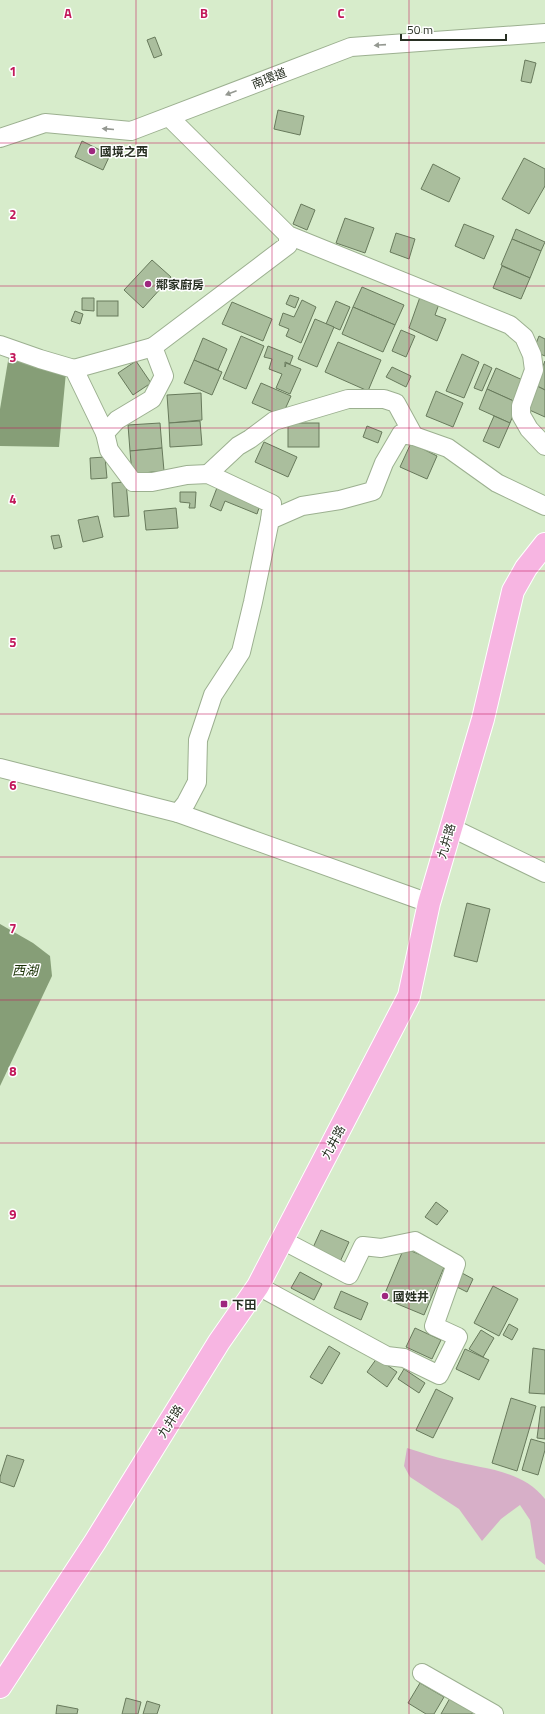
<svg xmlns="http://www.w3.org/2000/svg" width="545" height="1714" font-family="'Titillium Web','Noto Sans TC',sans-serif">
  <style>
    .green { fill: #d7afc8 }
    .water { fill: #869e77 }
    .building { fill: #aabe9d; stroke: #687a5c }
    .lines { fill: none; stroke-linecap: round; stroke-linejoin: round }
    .minor-casing { stroke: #9cb090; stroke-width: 20 }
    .major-casing { stroke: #fff; stroke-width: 24 }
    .minor { stroke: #fff; stroke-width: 18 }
    .major { stroke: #f7b5e2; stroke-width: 22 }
    .oneway { fill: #949891 }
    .grid { fill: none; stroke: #c2185b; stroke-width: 1; stroke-opacity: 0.55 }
    .poi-dot { fill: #9e277f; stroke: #fff; stroke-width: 1.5 }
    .labels { text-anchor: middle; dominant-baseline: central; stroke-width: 3; stroke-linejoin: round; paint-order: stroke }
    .street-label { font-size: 12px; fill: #283023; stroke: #fff }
    .poi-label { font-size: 12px; font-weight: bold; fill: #283023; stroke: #fff; text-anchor: start }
    .water-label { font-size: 13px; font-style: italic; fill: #1b3306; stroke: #fff }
    .grid-label { font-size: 13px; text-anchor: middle; font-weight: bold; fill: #c2185b; stroke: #fff; stroke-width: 3; stroke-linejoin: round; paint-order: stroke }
  </style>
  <rect width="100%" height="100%" fill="#d7eccb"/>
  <!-- green -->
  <path class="green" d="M407 1448C421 1452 434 1457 448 1460 482 1469 522 1469 545 1499V1565L536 1558 530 1520 520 1505 501 1519 482 1541 459 1509 410 1477 404 1466Z"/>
  <!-- water -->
  <g class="water">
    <polygon points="9,355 66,372 59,447 0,446 0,409"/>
    <polygon points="0,924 33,943 50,956 52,976 0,1086"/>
  </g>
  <!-- building -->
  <g class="building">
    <polygon points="155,37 162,55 154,58 147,40"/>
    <polygon points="525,60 536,63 531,83 521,81"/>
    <polygon points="278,110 304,116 300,135 274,129"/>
    <polygon points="82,141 110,155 103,170 75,157"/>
    <polygon points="524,158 545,169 545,186 529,214 502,199"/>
    <polygon points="433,164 460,178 449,202 421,189"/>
    <polygon points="301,204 315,210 307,230 293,224"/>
    <polygon points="345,218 374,228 365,253 336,243"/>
    <polygon points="464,224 494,236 484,259 455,246"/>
    <polygon points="516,229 545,242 541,251 512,239"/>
    <polygon points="396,233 415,239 409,259 390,252"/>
    <polygon points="512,239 541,251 530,278 501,265"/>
    <polygon points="152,260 171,277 143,308 124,290"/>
    <polygon points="502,266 530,278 521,299 493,288"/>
    <polygon points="362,287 404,305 395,325 353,307"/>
    <polygon points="290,295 299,298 295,308 286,304"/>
    <polygon points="420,297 439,304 435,315 446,319 437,341 409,328"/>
    <polygon points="82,298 94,298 94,311 82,310"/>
    <polygon points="302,300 316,307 301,343 286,336 289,329 279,325 283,313 294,317"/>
    <rect x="97" y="301" width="21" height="15"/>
    <polygon points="336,301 350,307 340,330 326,324"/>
    <polygon points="232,302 272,319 263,341 222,324"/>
    <polygon points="353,307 395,325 383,352 342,334"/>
    <polygon points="75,311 83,314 80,324 71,321"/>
    <polygon points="315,319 334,327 317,367 298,359"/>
    <polygon points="401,330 415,336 406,357 392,351"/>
    <polygon points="241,336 264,346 246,389 223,379"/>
    <polygon points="539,336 545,339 545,356 533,351"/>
    <polygon points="203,338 227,349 218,370 194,360"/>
    <polygon points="338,342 381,360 368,391 325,372"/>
    <polygon points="268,346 293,356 290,364 285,362 285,367 286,363 301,369 290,394 276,388 282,374 269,369 272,359 264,357"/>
    <polygon points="462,354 479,362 464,398 446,391"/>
    <polygon points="194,360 222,372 212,395 184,383"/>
    <polygon points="136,361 151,383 133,395 118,373"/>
    <polygon points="545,361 545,390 535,385"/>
    <polygon points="484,364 492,368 482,391 474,388"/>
    <polygon points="392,367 411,376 406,387 386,377"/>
    <polygon points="496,368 527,382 518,403 487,389"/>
    <polygon points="261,383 291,396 282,416 252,403"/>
    <polygon points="535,385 545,390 545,417 525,408"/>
    <polygon points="487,389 518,403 510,423 479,409"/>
    <polygon points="436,391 463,403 453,427 426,416"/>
    <polygon points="201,393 202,420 169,423 167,395"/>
    <polygon points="494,416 510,423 499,448 483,441"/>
    <polygon points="200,421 202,445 170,447 169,423"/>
    <polygon points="160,423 162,448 130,451 128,425"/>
    <rect x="288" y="423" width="31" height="24"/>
    <polygon points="367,426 382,432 378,443 363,437"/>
    <polygon points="264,442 297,457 288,477 255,462"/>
    <polygon points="411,443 437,456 427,479 400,467"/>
    <polygon points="162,448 164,471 132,474 130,451"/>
    <polygon points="105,457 107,478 91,479 90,458"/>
    <polygon points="126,482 129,516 114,517 112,483"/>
    <polygon points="218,485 261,502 257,514 225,501 221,511 210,506"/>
    <polygon points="180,492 196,492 195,508 189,508 190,503 180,502"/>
    <polygon points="176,508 178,528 146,530 144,511"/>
    <polygon points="98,516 103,537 83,542 78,520"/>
    <polygon points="59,535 62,547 54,549 51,536"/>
    <polygon points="467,903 490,909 477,962 454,956"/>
    <polygon points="436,1202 448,1211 437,1225 425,1217"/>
    <polygon points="321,1230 349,1242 339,1264 311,1252"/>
    <polygon points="404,1248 445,1265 424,1315 383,1298"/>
    <polygon points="300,1272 322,1284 314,1300 291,1288"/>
    <polygon points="462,1273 473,1279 467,1292 455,1286"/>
    <polygon points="493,1286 518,1299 499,1336 474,1323"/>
    <polygon points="341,1291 368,1303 361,1320 334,1308"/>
    <polygon points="509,1324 518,1329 512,1340 503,1335"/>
    <polygon points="415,1328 441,1340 432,1359 406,1347"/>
    <polygon points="481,1330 494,1338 483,1357 469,1349"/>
    <polygon points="329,1346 340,1353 322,1384 310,1377"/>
    <polygon points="533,1348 545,1350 545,1394 529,1393"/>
    <polygon points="465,1349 489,1360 479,1380 456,1369"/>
    <polygon points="377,1358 397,1372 387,1387 367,1372"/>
    <polygon points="404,1369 425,1383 419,1393 398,1379"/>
    <polygon points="436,1389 453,1398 433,1438 416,1430"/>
    <polygon points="511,1398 536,1406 517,1471 492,1463"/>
    <polygon points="541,1407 545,1407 545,1439 537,1438"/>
    <polygon points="531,1439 545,1443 545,1450 538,1475 522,1470"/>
    <polygon points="7,1455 24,1460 14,1487 0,1482 0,1477"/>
    <polygon points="420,1683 444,1697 434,1714 426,1714 408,1703"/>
    <polygon points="126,1698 141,1702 138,1714 122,1714"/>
    <polygon points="450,1698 473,1711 472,1714 441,1714"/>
    <polygon points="147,1701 160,1705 157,1714 143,1714"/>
    <polygon points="57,1705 78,1709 77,1714 56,1714"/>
  </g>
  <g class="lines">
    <!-- minor casing -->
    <g class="minor-casing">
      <g id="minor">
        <polyline points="169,117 288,235 510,325 524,337 532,355 534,370 521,406 521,415 529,429 545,446"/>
        <polyline points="0,138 45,123 131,131 351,47 545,33"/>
        <polyline points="0,345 40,359 74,369 105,433"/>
        <polyline points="74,369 153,347"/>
        <polyline points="208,474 238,446 250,439 274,421 348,399 384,399 396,403 414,436"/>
        <polyline points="270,520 272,504 208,474 187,475 152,482 133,482 109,450 105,433 117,420 152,399 164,376 153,347 288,245 288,235"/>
        <polyline points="0,768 178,813 429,903"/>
        <polyline points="178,813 186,803 197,782 198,740 213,695 241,652 253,602 270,520 302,506 340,500 373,491 384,463 401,434 414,436 448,448 497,483 545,506"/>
        <polyline points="450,827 545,873"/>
        <polyline points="258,1286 387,1356 404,1358 439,1375 458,1337 434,1326 456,1264 415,1241 381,1248 363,1246 349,1275 282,1240"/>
        <polyline points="422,1673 494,1714"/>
      </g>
    </g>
    <!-- major casing -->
    <g class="major-casing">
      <polyline id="major" points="0,1687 95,1542 219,1342 258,1286 409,996 429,903 483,719 513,591 526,568 545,544"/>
    </g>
    <!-- minor -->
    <use href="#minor" class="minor"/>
    <!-- major -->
    <use href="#major" class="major"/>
  </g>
  <!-- one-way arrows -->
  <defs><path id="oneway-solid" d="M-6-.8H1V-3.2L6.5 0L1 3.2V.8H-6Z"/></defs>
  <g class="oneway">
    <use href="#oneway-solid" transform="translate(380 45) rotate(176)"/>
    <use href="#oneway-solid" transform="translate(231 93) rotate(159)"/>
    <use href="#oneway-solid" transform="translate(108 129) rotate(-175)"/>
  </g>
  <!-- grid -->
  <path class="grid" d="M136 0V1714M272 0V1714M409 0V1714M0 143H545M0 286H545M0 428H545M0 571H545M0 714H545M0 857H545M0 1000H545M0 1143H545M0 1286H545M0 1428H545M0 1571H545"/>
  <!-- markers -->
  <g class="poi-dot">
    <circle cx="92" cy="151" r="4"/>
    <circle cx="148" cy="284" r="4"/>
    <circle cx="385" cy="1296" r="4"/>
    <rect x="220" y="1300" width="8" height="8" rx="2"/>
  </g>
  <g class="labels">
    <!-- street labels -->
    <g class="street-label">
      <text transform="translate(269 78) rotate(-21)">南環道</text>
      <text transform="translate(446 841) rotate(-74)">九井路</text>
      <text transform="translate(333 1142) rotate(-62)">九井路</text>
      <text transform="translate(170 1421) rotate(-58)">九井路</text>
    </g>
    <!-- poi labels -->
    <g class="poi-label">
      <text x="100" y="151">國境之西</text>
      <text x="156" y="284">鄰家廚房</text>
      <text x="393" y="1296">國姓井</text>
      <text x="232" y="1304">下田</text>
    </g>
    <!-- water labels -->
    <g class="water-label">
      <text x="25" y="970">西湖</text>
    </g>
  </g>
  <g class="grid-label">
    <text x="68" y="18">A</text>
    <text x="204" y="18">B</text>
    <text x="341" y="18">C</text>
    <text x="13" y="76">1</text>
    <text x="13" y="219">2</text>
    <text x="13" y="362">3</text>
    <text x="13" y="504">4</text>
    <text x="13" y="647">5</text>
    <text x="13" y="790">6</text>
    <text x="13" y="933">7</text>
    <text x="13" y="1076">8</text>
    <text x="13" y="1219">9</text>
  </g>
  <!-- scale -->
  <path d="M401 34v6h105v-6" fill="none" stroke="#283023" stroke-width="2"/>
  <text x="407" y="34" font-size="12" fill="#283023" stroke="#ffffff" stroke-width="3" paint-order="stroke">50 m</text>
</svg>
